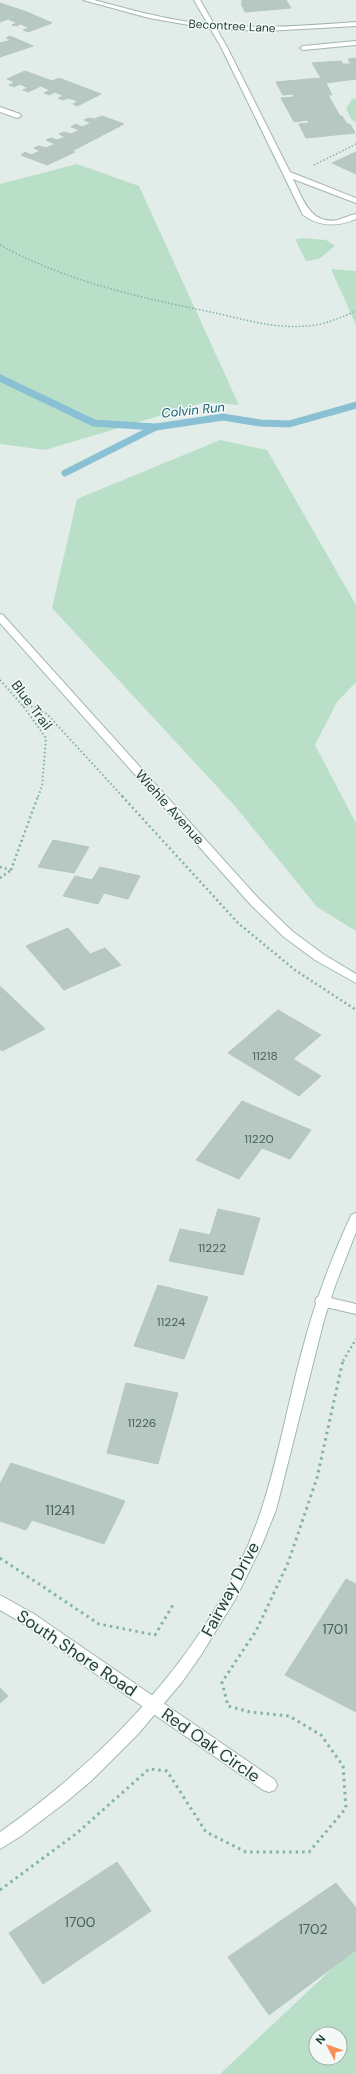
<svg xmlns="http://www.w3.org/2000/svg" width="356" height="2074" font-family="'DM Sans',sans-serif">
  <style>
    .green { fill: #badfc8; fill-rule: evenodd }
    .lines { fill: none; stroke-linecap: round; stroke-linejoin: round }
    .stream { stroke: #89c0d4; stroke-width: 7 }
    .building { fill: #b7c8c3; stroke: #b4c7c1 }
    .lane-casing { stroke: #a4b5b1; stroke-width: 2 }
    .street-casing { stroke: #a4b5b1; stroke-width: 2 }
    .secondary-casing { stroke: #a0b9b3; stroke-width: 2 }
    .path-far3 { stroke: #82b2a8; stroke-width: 1.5; stroke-dasharray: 1.5 2; stroke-linecap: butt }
    .path-far2 { stroke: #82b2a8; stroke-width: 2; stroke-dasharray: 1.5 2.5; stroke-linecap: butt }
    .path-far1 { stroke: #82b2a8; stroke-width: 2.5; stroke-dasharray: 2 3; stroke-linecap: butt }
    .path { stroke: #82b2a8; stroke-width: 3; stroke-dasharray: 2.5 4; stroke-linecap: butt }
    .lane { fill: #fff; fill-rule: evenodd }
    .street { fill: #fff; fill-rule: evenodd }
    .secondary { fill: #fff; fill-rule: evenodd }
    .labels { text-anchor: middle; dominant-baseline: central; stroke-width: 3; stroke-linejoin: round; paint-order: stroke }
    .far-street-label { font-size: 12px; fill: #213f3a; stroke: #f3f9f7 }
    .number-label { font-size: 12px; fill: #46615c }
    .far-water-label { font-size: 13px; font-style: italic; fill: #19617d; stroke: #f3f9f7 }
    .street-label { font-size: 14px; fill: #213f3a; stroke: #f3f9f7 }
    .near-number-label { font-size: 14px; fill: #46615c }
    .near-street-label { font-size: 17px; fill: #213f3a; stroke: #f3f9f7 }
  </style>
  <rect width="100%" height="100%" fill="#e2ede9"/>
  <!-- green -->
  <g class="green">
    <polygon points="356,98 356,122 352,120 346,109 352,99"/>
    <polygon points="77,164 139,186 239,405 206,402 45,450 0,444 0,184"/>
    <polygon points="304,238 326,240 335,246 319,259 306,261 295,239"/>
    <polygon points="331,269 356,271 356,325"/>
    <polygon points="220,440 267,450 356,605 356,682 337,702 315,745 356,823 356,931 317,907 234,805 52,608 77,499"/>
    <path d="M356 1946V2074H220ZM316 2034H340V2058H316Z"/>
  </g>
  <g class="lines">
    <!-- stream -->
    <g class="stream">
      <polyline points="0,378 94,423 155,427"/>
      <polyline points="65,473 156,427 223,417 260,423 289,424 356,405"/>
    </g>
  </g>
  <!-- building -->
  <g class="building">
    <polygon points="241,0 286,0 291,8 245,12 241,3 243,3"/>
    <polygon points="0,3 27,12 52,23 28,32 23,30 29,28 21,24 16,26 12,25 17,23 8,19 0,22 0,19 3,18 0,17"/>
    <polygon points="10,36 33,46 0,57 0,43 11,40 6,38"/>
    <polygon points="356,58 356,79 326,83 332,95 328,95 340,116 342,116 347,124 350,124 355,133 306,138 299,124 309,123 307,120 294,122 281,98 294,97 293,94 283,95 276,82 321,78 312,63 341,61 343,64 351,64 348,59"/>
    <polygon points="25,71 52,81 59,78 101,94 77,106 73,104 78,101 68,98 63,100 58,98 64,96 55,92 49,95 44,93 50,90 41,86 28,92 23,90 28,88 20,84 14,87 9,85 15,82 7,79"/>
    <polygon points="102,116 124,124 72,151 75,152 47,165 21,155 25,152 31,155 40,151 34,148 39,146 46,148 55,144 46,140 51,138 57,140 65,137 59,134 64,132 71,134 80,130 71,127 76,124 82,127 91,123 84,120 89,118 94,119"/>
    <polygon points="356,152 356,174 332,163"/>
    <polygon points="53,840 89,847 74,873 38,867"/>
    <polygon points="100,867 140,876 128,899 104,893 98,904 63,896 75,876 92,880"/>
    <polygon points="68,928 90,954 105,948 121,965 64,990 26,946"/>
    <polygon points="0,986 45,1029 2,1051 0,1049"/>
    <polygon points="278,1010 321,1035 293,1059 321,1076 299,1096 228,1053"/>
    <polygon points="242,1101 311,1130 290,1159 262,1148 239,1179 196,1160"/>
    <polygon points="218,1209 260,1218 243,1275 169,1261 180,1229 210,1235"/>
    <polygon points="158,1285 208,1297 184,1359 134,1346"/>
    <polygon points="126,1383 178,1393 158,1464 107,1453"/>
    <polygon points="11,1463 125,1501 104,1544 32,1520 26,1530 0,1521 0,1484"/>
    <polygon points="346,1579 356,1584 356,1712 285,1675"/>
    <polygon points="0,1688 8,1696 0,1703"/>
    <polygon points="117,1862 151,1911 43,1984 9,1933"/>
    <polygon points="336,1883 356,1908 356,1950 269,2015 228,1957"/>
  </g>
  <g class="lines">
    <!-- lane casing -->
    <g class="lane-casing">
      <g id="lane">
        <path d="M194 0H200L227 47 290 172 356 198V203L293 179C303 199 310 225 338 220 344 218 350 215 356 214V219C337 227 320 227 303 215L221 47Z"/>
        <polygon points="356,41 356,45 303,50 300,48 303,46"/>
        <polygon points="0,107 20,114 21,116 17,118 0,112"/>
      </g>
    </g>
    <!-- street casing -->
    <g class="street-casing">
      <g id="street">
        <path d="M83 0H94C128 9 163 19 198 23 251 30 303 26 356 22V26L266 31 212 29 149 18Z"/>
        <polygon points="322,1296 356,1304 356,1314 317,1305 315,1301 317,1297"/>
        <polygon points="0,1595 34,1614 275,1780 277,1785 275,1790 269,1792 263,1790 24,1624 0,1610"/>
      </g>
    </g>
    <!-- secondary casing -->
    <g class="secondary-casing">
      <g id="secondary">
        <polygon points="0,614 3,615 259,899 292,931 323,954 356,974 356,983 315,960 284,937 251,905 0,623"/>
        <path d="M356 1213V1232L335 1286 324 1320 276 1510 261 1547 236 1598 201 1655 182 1682 139 1733 91 1781 66 1802 21 1836 0 1849V1832C110 1755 218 1641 261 1511 278 1460 287 1407 301 1355 313 1308 329 1263 350 1218L351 1215Z"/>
      </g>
    </g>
    <!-- path-far3 -->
    <g class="path-far3">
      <polyline points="314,165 356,144"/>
      <path d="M0 245C66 281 137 297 211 312 242 319 275 329 307 326 324 325 340 318 356 311"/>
    </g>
    <!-- path-far2 -->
    <g class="path-far2">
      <polyline points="0,680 23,706 46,738 42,786 38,797"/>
      <polyline points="23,706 35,707 47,714 123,797"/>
    </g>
    <!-- path-far1 -->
    <g class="path-far1">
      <polyline points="122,796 238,923 295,970 356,1010"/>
      <polyline points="0,867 11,870"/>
      <polyline points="11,870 38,796"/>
      <polyline points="0,878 11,870"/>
      <polyline points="343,1361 356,1339"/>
    </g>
    <!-- path -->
    <g class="path">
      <polyline points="0,1558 99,1624 155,1635 173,1605"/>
      <polyline points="0,1890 77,1833 149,1769 167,1771 206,1832 246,1852 309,1852 346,1808 343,1766 321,1735 289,1716 250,1712 228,1706 222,1682 256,1631 288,1563 317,1478 343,1360"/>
    </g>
    <!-- lane -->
    <use href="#lane" class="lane"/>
    <!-- street -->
    <use href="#street" class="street"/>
    <!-- secondary -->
    <use href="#secondary" class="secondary"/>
  </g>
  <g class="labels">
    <!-- far-street labels -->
    <g class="far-street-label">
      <text transform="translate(232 26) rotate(3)">Becontree Lane</text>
    </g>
    <!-- number labels -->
    <g class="number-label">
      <text x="265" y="1056">11218</text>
      <text x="259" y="1139">11220</text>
      <text x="212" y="1248">11222</text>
      <text x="171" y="1322">11224</text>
      <text x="142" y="1423">11226</text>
    </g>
    <!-- far-water labels -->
    <g class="far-water-label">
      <text transform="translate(193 410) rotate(-6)">Colvin Run</text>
    </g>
    <!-- street labels -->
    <g class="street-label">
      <text transform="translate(32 705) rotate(53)">Blue Trail</text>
      <text transform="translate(170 807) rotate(48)">Wiehle Avenue</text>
    </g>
    <!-- near-number labels -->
    <g class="near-number-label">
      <text x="60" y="1510">11241</text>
      <text x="335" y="1629">1701</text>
      <text x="80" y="1922">1700</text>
      <text x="313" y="1929">1702</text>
    </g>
    <!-- near-street labels -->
    <g class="near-street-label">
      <text transform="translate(230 1589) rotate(-62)">Fairway Drive</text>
      <text transform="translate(77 1653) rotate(34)">South Shore Road</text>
      <text transform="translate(211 1745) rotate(35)">Red Oak Circle</text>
    </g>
  </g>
  <!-- north arrow -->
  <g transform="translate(328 2046) rotate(311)"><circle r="19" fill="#f3f9f7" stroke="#9fafab"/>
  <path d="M0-3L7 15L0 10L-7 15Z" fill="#f69057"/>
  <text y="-6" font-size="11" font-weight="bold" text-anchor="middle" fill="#213f3a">N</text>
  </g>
</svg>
